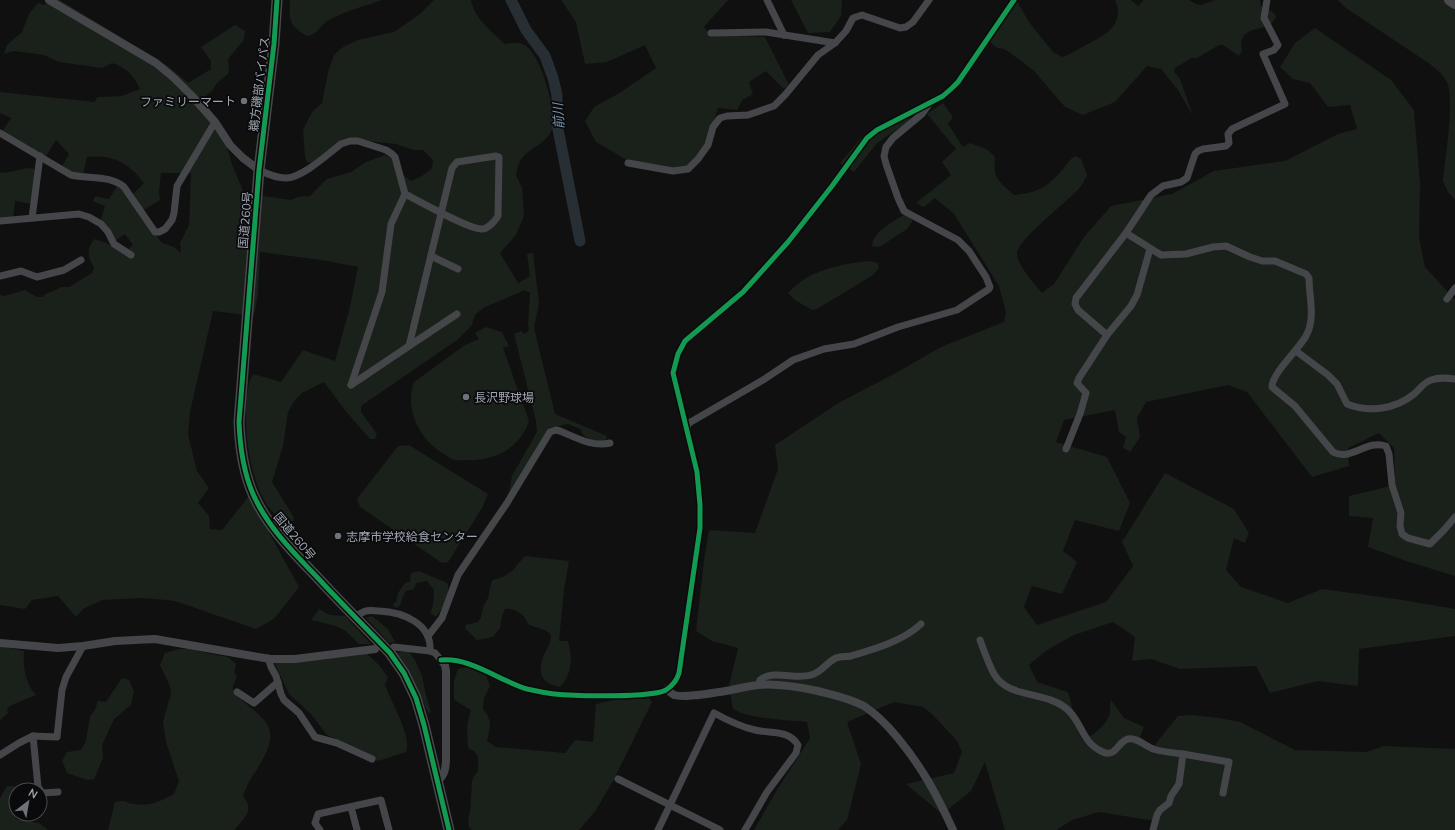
<svg xmlns="http://www.w3.org/2000/svg" width="1455" height="830" font-family="Mulish,'Noto Sans JP',sans-serif">
  <style>
    .green { fill: #1a201a }
    .lines { fill: none; stroke-linecap: round; stroke-linejoin: round }
    .river { stroke: #282f34; stroke-width: 11 }
    .minor { stroke: #444649; stroke-width: 7 }
    .tertiary { stroke: #444649; stroke-width: 8 }
    .secondary { stroke: #484a4d; stroke-width: 10 }
    .trunk { stroke: #47484a; stroke-width: 11 }
    .cycleway-casing { stroke: #0a0a0c; stroke-width: 8 }
    .cycleway { stroke: #139951; stroke-width: 5 }
    .poi-dot { fill: #6e7279; stroke: #0a0a0c; stroke-width: 1.5 }
    .labels { text-anchor: middle; dominant-baseline: central; stroke-width: 3.5; stroke-linejoin: round; paint-order: stroke }
    .street-label { font-size: 12px; fill: #a1a7b1; stroke: #0a0a0c }
    .poi-label { font-size: 12px; fill: #a1a7b1; stroke: #0a0a0c; text-anchor: start }
    .water-label { font-size: 13px; font-style: italic; fill: #7996ab; stroke: #0a0a0c }
  </style>
  <rect width="100%" height="100%" fill="#101010"/>
  <!-- green -->
  <g class="green">
    <path d="M51 0H60L168 66 188 83 211 69V61L201 47 235 25 245 31 244 40 228 59 229 68 228 74 217 83 212 91 202 99 203 101 219 122 233 167 244 193 291 200 298 197 310 196 327 179 351 172 366 162 385 155 393 159 397 171 411 181 422 176 432 168 433 160 423 150H414L396 144 348 139 313 163 307 162 305 157 303 130 312 112 322 103 328 72 334 55 343 47 358 40 394 32 420 14 434 0H471C474 18 493 33 505 44 513 43 519 41 526 46 541 56 557 111 552 129 547 145 528 147 520 161 518 165 517 171 516 175L522 188 524 216 516 235 500 253 518 283 530 276 527 254 533 253 539 303 534 328 555 414 607 436 605 442H597L584 436 580 429 568 424 551 428 508 497 512 476 537 432 536 421 514 334 522 331 524 334 529 330 528 324 530 293 525 290 483 308 475 315 472 325 457 340 361 406V412L377 434 375 439H370L344 409 324 382 302 393 294 401 288 412 283 446 272 482 293 516 294 521C249 525 236 402 253 374L281 382 303 350 335 361 349 311 358 267 321 260 260 252 258 294 254 316 213 311 190 412 188 434 197 471 209 488 198 503 209 516 210 529 222 530 249 496 299 587 274 619 256 629 175 601 167 600 140 598 102 600 83 609 76 617 58 596 32 600 25 609 0 605V295L4 296 25 290 37 297H42L46 294 62 287H69L92 273 94 268C88 256 86 252 94 239L106 243 124 253 133 245 125 234 115 241 100 222 105 206 93 201 95 196 109 199 117 186 123 191 162 243 174 247 181 253 180 243 189 225 191 173H161L159 191 160 200 142 211 132 195 144 183C129 163 113 154 87 157L83 176 61 168 69 154 56 140 45 158 2 132 11 118 0 113V92L94 102 98 97 122 96 140 89C133 75 127 68 112 63L102 68 59 62 44 55 14 51 4 54 7 45 22 32 29 14 38 3 44 5Z"/>
    <path d="M290 0H382C365 6 345 11 329 20 318 26 321 33 307 36 289 26 289 19 290 0Z"/>
    <polygon points="561,0 728,0 704,27 710,35 765,37 789,85 784,89 766,71 749,82 753,94 742,100 737,110 718,108 707,143 686,168 673,170 629,161 596,142 585,121 594,107 621,92 656,68 645,45 607,62 585,64 576,22"/>
    <polygon points="791,0 842,0 841,16 830,32 808,33"/>
    <path d="M1115 0H1131L1138 6 1144 0H1189L1196 4 1201 5 1215 0H1260L1261 6C1266 10 1274 10 1276 17 1269 33 1249 24 1242 39 1240 43 1242 47 1242 51L1239 56 1223 45H1219L1197 58H1192L1175 68 1174 71 1180 79 1193 116 1178 90 1161 69 1147 66 1115 102 1083 115 1065 107 1034 71 1009 52 1004 49 997 48 990 42 1017 1 1029 22 1053 52 1062 57C1070 55 1076 50 1084 46 1104 36 1126 25 1115 0Z"/>
    <path d="M1338 0H1455V200L1448 192 1443 181C1445 161 1455 98 1447 82 1444 75 1436 69 1430 64L1346 8Z"/>
    <path d="M1315 28 1391 80 1414 110 1420 184 1419 237 1425 267 1455 300V576L1406 561 1368 547 1373 518 1349 516V496L1395 485 1394 448 1379 433 1348 448 1349 466 1312 477 1247 392 1228 385 1146 402 1137 418 1140 437 1130 452 1123 448 1126 437 1119 432 1115 410 1064 420 1056 442 1107 457 1130 503 1119 531 1075 520 1063 551 1077 562 1062 594 1032 586 1024 607 1037 625 1106 602 1133 566 1122 542 1165 473 1234 509 1249 533 1245 543 1234 538 1226 570 1241 587 1288 603 1322 589 1396 599 1455 609V636L1359 649 1358 686 1318 681 1270 693 1256 666 1180 669 1151 659 1132 661 1135 637 1113 622 1074 635 1047 650 1029 665 1037 682 1068 692 1079 733 1083 741C1093 734 1104 728 1109 716 1111 712 1109 706 1111 700L1124 718 1144 727 1139 740 1149 752 1178 716 1191 715 1219 718 1240 722 1295 750 1366 752 1384 746 1455 749V830H1150L1155 821 1099 812 1072 820 1057 830H1005L985 762 971 791 942 814 906 784 954 773 962 752 957 741 932 714 923 707 894 702 847 722 861 764 847 820 838 830H754L775 793 810 738 807 722C787 720 749 719 733 709L729 686 738 648 712 641 696 631 704 560 709 530 755 533 778 469 775 445 840 402 894 374 941 347 1004 322 1006 312 999 286 954 214 935 198 924 207 916 203 951 175 942 162 956 149 927 114 943 103 953 117 948 124 963 147 970 143 988 150 995 157C993 180 998 180 1014 195 1046 192 1052 182 1071 159L1075 156 1081 159 1087 175C1085 179 1084 182 1081 186 1071 200 1016 239 1017 255 1018 265 1035 285 1042 293L1054 284 1084 237 1111 206 1172 194 1214 171 1285 161 1338 134 1357 129 1350 105 1328 107 1310 83 1293 79 1280 67 1295 43Z"/>
    <polygon points="905,111 911,120 877,143 854,172 840,163 863,136"/>
    <polygon points="27,168 37,169 32,204 15,201 13,219 0,220 0,172 5,173"/>
    <path d="M905 214 913 220 907 229 881 246 876 247 872 246C874 230 893 222 905 214Z"/>
    <path d="M869 261 878 263 879 268 873 275 817 309 812 310 795 300 788 293C808 270 841 264 869 261Z"/>
    <path d="M486 327 502 332 509 346 503 348 529 421C520 448 495 461 467 460 463 460 456 461 452 459 450 458 447 456 444 454 420 440 404 410 414 382L465 345 479 339 475 333Z"/>
    <polygon points="409,445 488,494 482,508 448,562 442,563 360,507 357,499 398,446"/>
    <path d="M525 556 569 561 564 590 559 641H568C573 657 572 675 560 687 546 684 537 678 542 661 544 651 551 647 551 635 544 627 536 629 528 624 527 622 526 620 525 618 520 612 512 608 505 609L502 616 500 628 493 637 477 640 466 629 465 625 478 622 481 617 484 605 488 598 492 580 503 577 512 571Z"/>
    <path d="M419 571 447 583C452 595 443 607 436 617L430 613 433 605 434 590 427 581 416 583 414 589 406 591C402 596 402 603 398 608L394 607 393 604 396 602 398 593 405 583 410 582 411 573Z"/>
    <polygon points="319,609 330,615 345,616 371,644 359,644 346,631 336,626 311,620"/>
    <polygon points="372,616 388,629 395,642 389,643 366,618"/>
    <path d="M0 646 24 651C23 666 25 684 36 695L14 704 7 708 8 713 0 720Z"/>
    <path d="M179 649H190L211 654 228 657 236 664 234 672 237 677 233 686V692C242 702 256 710 265 721 280 740 259 765 249 782 247 786 245 791 243 796 245 799 247 802 248 805 251 814 239 824 234 830H108L115 802C128 799 124 803 134 804 149 807 161 801 174 794L179 781 166 742 163 722 171 693 169 684 160 665 165 653Z"/>
    <path d="M408 651 415 660 422 676 425 691 431 712 428 713C419 691 409 672 396 653Z"/>
    <path d="M367 654 379 665 388 677 385 685C390 700 413 738 406 752L378 761 363 751 327 735 311 714 289 694 274 662 295 663Z"/>
    <path d="M467 667 486 675 490 686 484 698 483 709C493 721 490 727 487 741L496 747 565 753 575 740 593 742 596 704 614 700 649 698 652 702 613 781 596 810 579 830H472L469 827 468 818 470 813 472 782 474 776 478 771V756L474 751 468 748 467 726 471 710 454 700V681L458 669Z"/>
    <polygon points="122,678 129,680 134,692 131,705 114,719 102,745 103,758 94,779 88,780 67,773 62,761 67,752 81,750 86,741 90,716 95,710 98,701 106,702"/>
    <polygon points="7,786 22,787 30,790 16,790 16,814 19,814 15,819 39,823 48,830 0,830 0,798"/>
  </g>
  <g class="lines">
    <!-- river -->
    <polyline class="river" points="511,0 526,30 545,56 553,78 557,95 557,124 580,241"/>
    <!-- minor -->
    <g class="minor">
      <polyline points="767,0 784,35"/>
      <polyline points="711,33 766,32 835,43"/>
      <path d="M0 133 71 175C89 179 110 175 124 187L155 232H159L165 229 172 220 174 213 177 186 215 122"/>
      <polyline points="628,163 673,171 688,169 698,159 708,145 713,127 720,118 727,116 748,115 774,106 785,95 818,55 835,43 846,31 853,18 862,15 900,28 906,27 913,22 929,0"/>
      <path d="M259 170C267 174 276 178 286 178 302 178 328 154 341 144L350 141H358L386 150 392 154 395 157 405 194 391 224 382 292 351 385"/>
      <polyline points="32,218 40,156"/>
      <polyline points="0,221 79,214 89,217 101,224 108,232 114,244 131,255"/>
      <path d="M1126 233 1161 255 1186 254 1213 247 1226 246 1250 257 1262 261H1275L1306 274 1309 278C1309 297 1316 318 1306 336 1299 349 1272 373 1272 387L1295 406 1333 452C1351 462 1366 439 1386 446L1389 454 1392 485 1401 513 1400 526 1402 534 1408 538 1430 544 1444 530 1455 517"/>
      <polyline points="431,256 458,269"/>
      <polyline points="0,276 21,271 37,277 64,270 81,260"/>
      <polyline points="1447,299 1455,288"/>
      <polyline points="1107,335 1078,310 1075,304 1076,298 1126,233 1151,195 1163,186 1181,182 1187,178 1195,154 1198,151 1203,149 1226,146 1229,143 1228,134 1232,129 1285,104 1263,54 1274,50 1278,45 1264,18 1267,0"/>
      <polyline points="409,346 457,314"/>
      <path d="M1296 351 1328 375 1337 384 1347 404C1369 413 1396 409 1414 394 1419 390 1424 382 1431 380 1439 377 1447 378 1455 379"/>
      <path d="M351 385 409 346 452 168 457 162 496 156 499 157 498 216C495 221 488 229 482 229 470 230 419 201 405 194"/>
      <polyline points="686,429 689,423 763,380 793,360 824,349 854,344 898,327 957,310 989,289 990,287 986,277 969,251 958,240 904,211 898,198 886,164 884,156 886,147 893,138 922,114 929,104"/>
      <polyline points="1066,449 1080,414 1086,393 1077,383 1079,378 1107,335 1131,306 1137,295 1150,249"/>
      <path d="M355 617C358 615 362 612 366 611 370 610 375 611 379 611 402 612 432 623 430 651"/>
      <path d="M428 636 442 618 458 575 464 566 507 503 550 432 556 430 560 431C577 438 592 447 610 443"/>
      <path d="M980 640C984 651 988 663 994 674 1009 700 1048 690 1069 711 1083 725 1082 743 1103 752 1116 758 1118 741 1128 739 1136 737 1146 746 1153 749 1163 752 1173 753 1183 754L1179 784 1171 796 1169 803 1160 810 1157 815 1153 830"/>
      <path d="M394 647 430 651 435 653 441 660C470 657 500 681 527 689 536 691 545 693 554 694 573 696 652 698 666 690 672 686 677 680 679 673L700 528V505L697 472 673 373 678 354 685 341 743 292 788 242 832 186 867 138 877 130 943 96 952 88 958 82 1014 0"/>
      <polyline points="268,658 271,667 276,676 281,694 284,700 299,713 315,737 337,743 372,759"/>
      <path d="M759 685 760 680C774 669 795 680 811 675 821 673 827 662 836 658 841 656 846 657 851 656 875 649 903 641 921 624"/>
      <polyline points="237,692 254,703 278,682"/>
      <polyline points="33,736 38,787 40,790"/>
      <polyline points="1183,754 1229,762 1223,793"/>
      <polyline points="0,755 19,743 33,736 57,737 62,690 66,677 83,646"/>
      <polyline points="618,779 720,830"/>
      <polyline points="40,790 42,793 58,792"/>
      <polyline points="351,807 357,830"/>
      <polyline points="320,830 315,823 318,814 381,800 389,830"/>
      <path d="M658 830 714 713C727 720 741 727 755 730 771 734 788 729 798 745L796 753 767 792 745 830"/>
    </g>
    <!-- tertiary -->
    <g class="tertiary">
      <polyline points="49,0 156,63 174,78 192,96 215,122 230,145 243,158 259,170"/>
      <polyline points="0,643 58,648 83,646 115,641 155,639 270,659 295,659 375,649"/>
      <path d="M667 689C669 691 672 694 674 695 684 698 720 692 731 690 740 688 749 686 758 685 778 683 799 687 818 691 834 695 849 698 864 706 876 714 888 726 897 737 922 767 937 795 953 830"/>
      <path d="M437 782C445 775 446 768 446 758V671L445 665 441 660"/>
    </g>
    <!-- secondary -->
    <polyline class="secondary" points="1449,0 1455,4"/>
    <!-- trunk -->
    <path class="trunk" d="M277 0 274 44 259 170 239 422C240 447 243 471 253 494 267 526 292 551 316 576 340 602 365 627 390 653L404 673 416 698 424 725 449 830"/>
    <!-- cycleway casing -->
    <g class="cycleway-casing">
      <g id="cycleway">
        <path d="M277 0 274 44 259 170 239 422C240 447 243 471 253 494 267 526 292 551 316 576 340 602 365 627 390 653L404 673 416 698 424 725 449 830"/>
        <path d="M441 660C470 657 500 681 527 689 536 691 545 693 554 694 573 696 652 698 666 690 672 686 677 680 679 673L700 528V505L697 472 673 373 678 354 685 341 743 292 788 242 832 186 867 138 877 130 943 96 952 88 958 82 1014 0"/>
      </g>
    </g>
    <!-- cycleway -->
    <use href="#cycleway" class="cycleway"/>
  </g>
  <!-- markers -->
  <g class="poi-dot">
    <circle cx="244" cy="101" r="4"/>
    <circle cx="466" cy="397" r="4"/>
    <circle cx="338" cy="536" r="4"/>
  </g>
  <g class="labels">
    <!-- street labels -->
    <g class="street-label">
      <text transform="translate(259 84) rotate(-83)">鵜方磯部バイパス</text>
      <text transform="translate(245 220) rotate(-85)">国道260号</text>
      <text transform="translate(295 536) rotate(50)">国道260号</text>
    </g>
    <!-- poi labels -->
    <g class="poi-label">
      <text x="236" y="101" text-anchor="end">ファミリーマート</text>
      <text x="474" y="397">長沢野球場</text>
      <text x="346" y="536">志摩市学校給食センター</text>
    </g>
    <!-- water labels -->
    <g class="water-label">
      <text transform="translate(558 116) rotate(-93)">前川</text>
    </g>
  </g>
  <!-- north arrow -->
  <g transform="translate(28 802) rotate(31)"><circle r="19" fill="#0a0a0c" stroke="#46494e"/>
  <path d="M0-3L7 15L0 10L-7 15Z" fill="#6e7279"/>
  <text y="-6" font-size="11" font-weight="bold" text-anchor="middle" fill="#a1a7b1">N</text>
  </g>
</svg>
